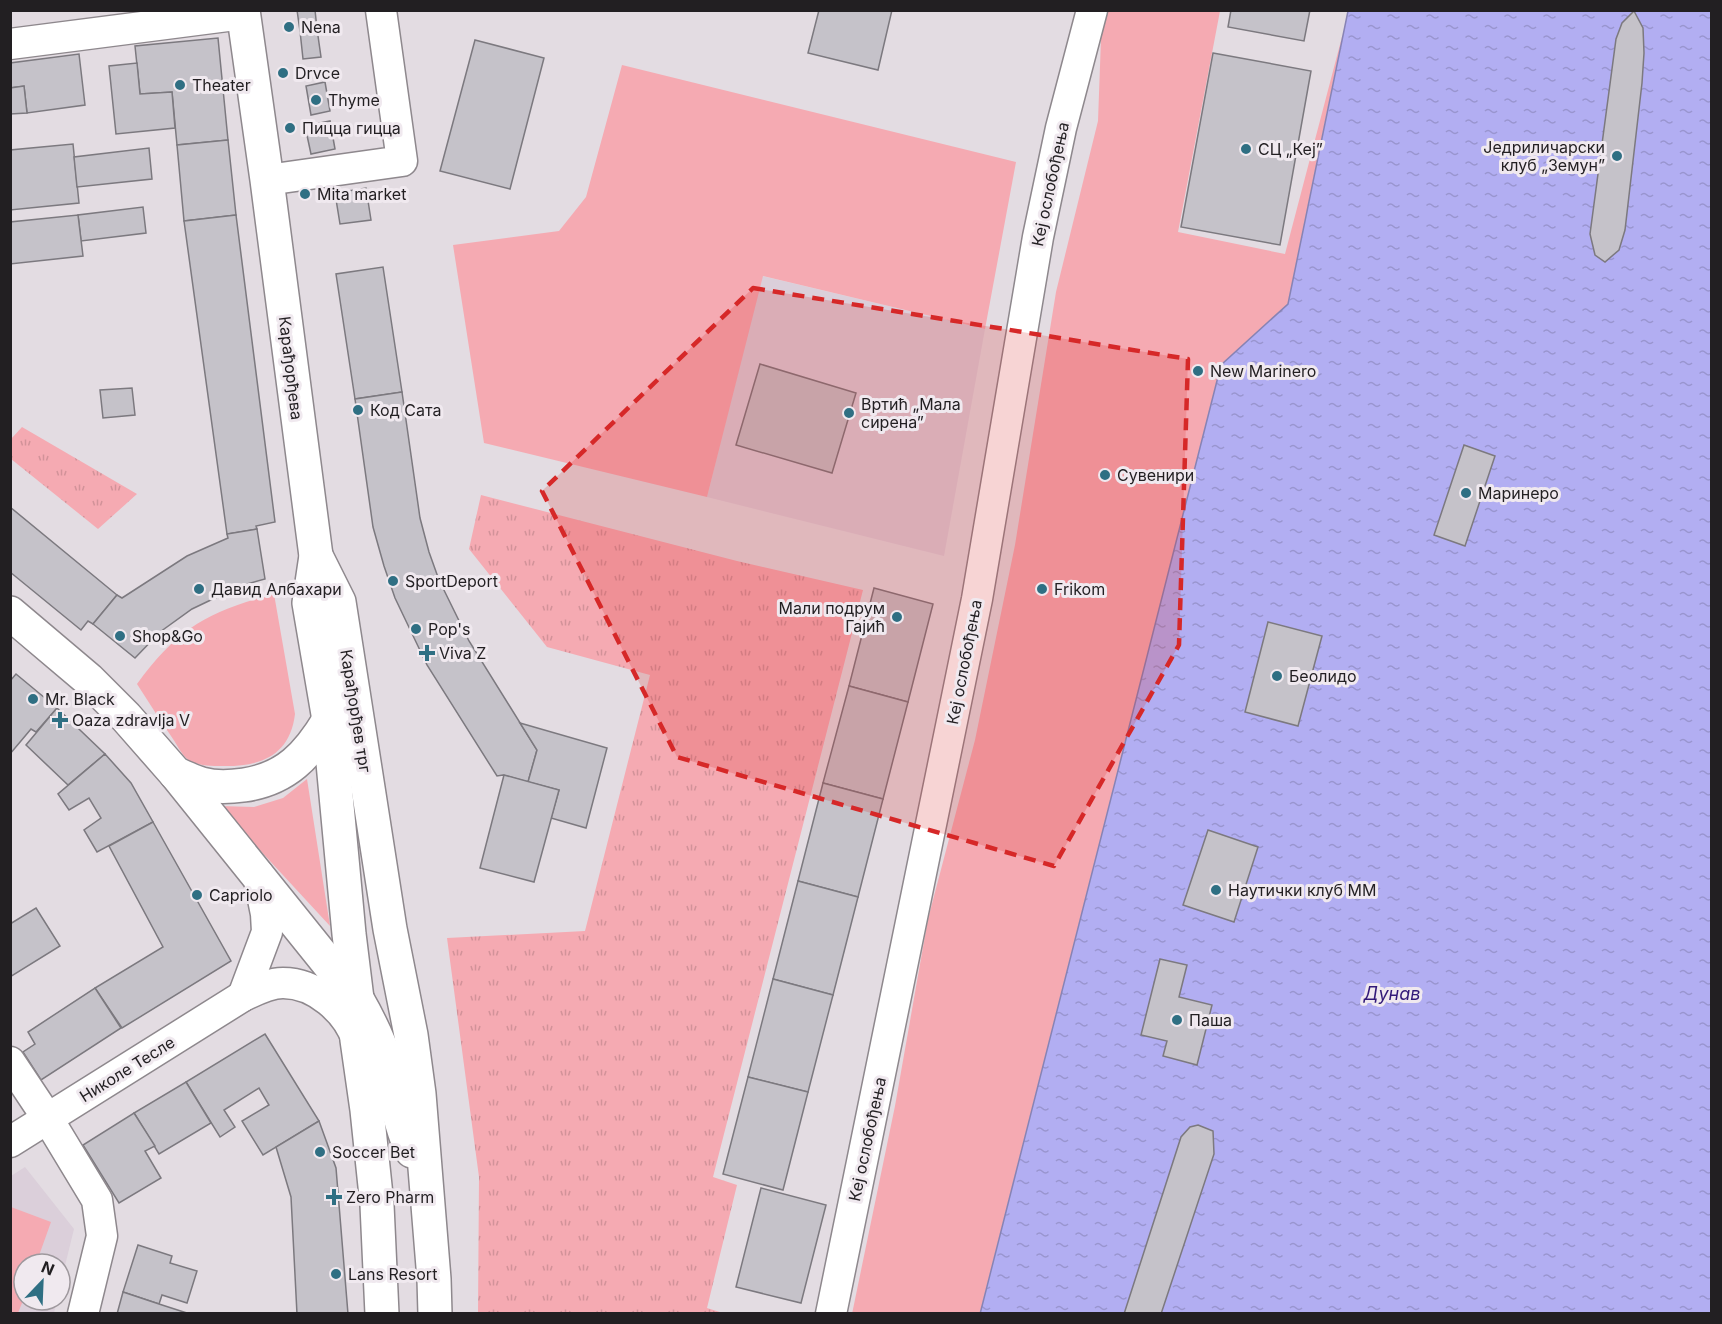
<svg xmlns="http://www.w3.org/2000/svg" width="1722" height="1324" font-family="Inter,sans-serif">
  <style>
    .built { fill: #dbcfda }
    .green { fill: #f5aab2 }
    .park { fill: url(#park-tufts) }
    .water { fill: url(#water-ripples); stroke: #8783b4; stroke-width: 1.5 }
    .building { fill: #c5c2c9; stroke: #7c797f; stroke-width: 1.5 }
    .lines { fill: none; stroke-linecap: round; stroke-linejoin: round }
    .minor-casing { stroke: #8e888d; stroke-width: 33 }
    .major-casing { stroke: #8e888d; stroke-width: 36 }
    .minor { stroke: #fff; stroke-width: 30 }
    .major { stroke: #fff; stroke-width: 33 }
    .marked { fill: #d62828; fill-opacity: 0.2; stroke: #d62828; stroke-width: 4.5; stroke-dasharray: 12 8; stroke-linejoin: round }
    .poi-dot { fill: #2f6f83; stroke: #f0e9ef; stroke-width: 2 }
    .labels { text-anchor: middle; dominant-baseline: central; stroke-width: 6; stroke-linejoin: round; paint-order: stroke }
    .poi-label { font-size: 16px; fill: #221f22; stroke: #f0e9ef; text-anchor: start }
    .street-label { font-size: 16px; fill: #221f22; stroke: #f0e9ef }
    .water-label { font-size: 18px; font-style: italic; fill: #321978; stroke: #f0e9ef }
  </style>
  <defs>
    <pattern id="park-tufts" width="24" height="20" patternUnits="userSpaceOnUse" patternTransform="scale(1.5)"><rect width="24" height="20" fill="#f5aab2"/><path d="M3 7l-1-3M5 7V3M7 7l1-3M15 17l-1-3M17 17v-4M19 17l1-3" fill="none" stroke="#d29299"/></pattern>
    <pattern id="water-ripples" width="26" height="14" patternUnits="userSpaceOnUse" patternTransform="scale(1.5)"><rect width="26" height="14" fill="#b2aef2"/><path d="M2 4q2-2 4 0t4 0M15 11q2-2 4 0t4 0" fill="none" stroke="#9995cf"/></pattern>
  </defs>
  <rect width="100%" height="100%" fill="#e3dce2"/>
  <!-- built -->
  <g class="built">
    <polygon points="762,276 985,329 944,556 707,497"/>
    <polygon points="25,1167 74,1229 60,1286 60,1264 24,1264 24,1300 57,1300 54,1313 11,1314 11,1176"/>
  </g>
  <!-- green -->
  <g class="green">
    <polygon points="1102,11 1220,11 1178,232 1285,254 1343,33 1288,304 1221,365 980,1313 852,1314 895,1106 928,919 975,740 1015,545 1056,292 1098,121"/>
    <polygon points="622,65 1016,162 985,329 763,276 707,497 484,443 453,245 559,231 586,197"/>
    <path d="M274 594 295 714C290 756 260 767 221 766 211 766 194 766 186 758 181 753 177 745 173 739 161 721 149 703 137 684 177 629 208 611 274 594Z"/>
    <polygon points="307,779 330,926 219,806 254,807 283,798"/>
    <polygon points="11,1207 51,1222 36,1264 24,1264 24,1298 18,1313 11,1313"/>
  </g>
  <!-- park -->
  <g class="park">
    <polygon points="22,427 137,494 98,529 11,459 11,439"/>
    <polygon points="481,495 737,561 863,590 713,1177 737,1185 707,1308 723,1313 478,1313 479,1177 447,938 585,931 650,675 547,647 469,549"/>
  </g>
  <!-- water -->
  <polygon class="water" points="1348,11 1711,11 1711,1313 980,1314 1221,365 1288,304"/>
  <!-- building -->
  <g class="building">
    <polygon points="297,10 315,10 317,29 300,31"/>
    <polygon points="819,10 892,10 878,70 808,53"/>
    <polygon points="1231,10 1310,10 1304,41 1228,27"/>
    <polygon points="1634,11 1643,28 1644,53 1642,83 1625,230 1619,250 1605,262 1595,255 1590,234 1616,39 1622,23"/>
    <polygon points="317,29 321,57 303,59 300,31"/>
    <polygon points="218,38 228,140 177,145 172,92 140,94 135,46"/>
    <polygon points="475,40 544,58 510,189 440,171"/>
    <polygon points="1213,53 1311,71 1280,245 1181,227"/>
    <polygon points="79,54 85,105 27,113 24,86 10,88 10,63"/>
    <polygon points="137,63 140,94 172,92 175,128 116,134 109,66"/>
    <polygon points="325,82 330,111 311,115 306,86"/>
    <polygon points="24,86 27,113 10,114 10,88"/>
    <polygon points="330,121 335,149 311,154 305,126"/>
    <polygon points="228,140 236,215 184,221 177,145"/>
    <polygon points="73,144 79,203 10,210 10,150"/>
    <polygon points="149,148 152,179 77,187 74,157"/>
    <polygon points="366,188 371,220 340,224 335,193"/>
    <polygon points="143,207 146,233 81,241 78,215"/>
    <polygon points="78,215 83,256 10,264 10,222"/>
    <polygon points="236,215 275,522 256,526 257,529 227,534 184,221"/>
    <polygon points="383,267 402,392 355,399 336,274"/>
    <polygon points="760,364 856,393 832,473 736,445"/>
    <polygon points="132,388 135,415 103,418 100,390"/>
    <polygon points="402,392 420,518 429,552 439,580 469,641 537,750 528,782 503,775 497,776 427,665 395,598 384,566 373,527 355,399"/>
    <polygon points="1464,445 1495,456 1465,546 1434,535"/>
    <polygon points="10,507 117,595 93,624 88,621 81,630 10,572"/>
    <polygon points="257,529 265,579 240,586 192,609 160,632 135,658 93,624 117,595 122,598 187,556 228,538 227,534"/>
    <polygon points="874,588 933,604 908,702 849,686"/>
    <polygon points="1268,622 1322,636 1298,726 1245,712"/>
    <polygon points="16,674 57,708 36,732 31,729 10,754 10,681"/>
    <polygon points="849,686 908,702 883,799 823,783"/>
    <polygon points="57,708 105,754 68,785 26,745"/>
    <polygon points="520,723 607,748 586,828 551,818 559,790 528,782 537,750"/>
    <polygon points="105,754 131,783 153,822 97,852 84,830 101,818 89,798 69,810 58,794"/>
    <polygon points="504,775 559,790 534,882 480,868"/>
    <polygon points="823,783 883,799 858,897 798,881"/>
    <polygon points="153,822 231,961 122,1028 95,988 163,947 109,846"/>
    <polygon points="1208,830 1258,847 1234,922 1183,905"/>
    <polygon points="798,881 858,897 833,995 773,979"/>
    <polygon points="36,908 60,946 10,977 10,924"/>
    <polygon points="1160,959 1187,965 1179,997 1212,1005 1197,1065 1163,1056 1167,1041 1141,1035"/>
    <polygon points="773,979 833,995 808,1092 748,1077"/>
    <polygon points="95,988 121,1028 41,1080 23,1052 35,1044 28,1032"/>
    <polygon points="265,1034 319,1121 263,1155 242,1121 269,1105 259,1088 224,1110 235,1127 220,1137 186,1082"/>
    <polygon points="748,1077 808,1092 783,1190 723,1174"/>
    <polygon points="186,1082 211,1123 159,1154 134,1113"/>
    <polygon points="134,1113 155,1146 145,1151 161,1178 119,1203 83,1145"/>
    <polygon points="319,1121 336,1168 348,1314 297,1314 291,1197 276,1147"/>
    <polygon points="1198,1125 1213,1131 1214,1154 1161,1314 1124,1314 1181,1137 1190,1127"/>
    <polygon points="761,1188 826,1205 801,1303 736,1287"/>
    <polygon points="138,1245 172,1256 170,1263 197,1271 187,1303 162,1295 159,1304 123,1292"/>
    <polygon points="123,1292 159,1304 190,1314 117,1314"/>
  </g>
  <g class="lines">
    <!-- minor casing -->
    <g class="minor-casing">
      <g id="minor">
        <polyline points="10,44 243,14"/>
        <polyline points="267,180 402,161 381,10"/>
        <polyline points="243,996 267,932 266,914 258,874"/>
        <polyline points="10,1062 48,1119 97,1200 102,1236 83,1314"/>
        <path d="M10 1142 243 996C256 990 269 983 283 983 316 983 347 1011 357 1040"/>
        <polyline points="831,1314 977,599 1038,237 1061,128 1092,10"/>
      </g>
    </g>
    <!-- major casing -->
    <g class="major-casing">
      <g id="major">
        <polyline points="243,10 267,180 316,556 309,603 329,720 349,934 357,999 357,1040 367,1110 377,1205 382,1314"/>
        <polyline points="316,556 339,602 390,929 411,1035 419,1094 434,1279 435,1314"/>
        <path d="M10 613 88 679 126 717 176 774 357 999C369 1020 379 1040 386 1062 395 1092 399 1123 412 1151"/>
        <path d="M176 774C185 777 193 782 202 784 216 788 230 787 244 785 286 779 308 755 329 720"/>
      </g>
    </g>
    <!-- minor -->
    <use href="#minor" class="minor"/>
    <!-- major -->
    <use href="#major" class="major"/>
  </g>
  <!-- marked area -->
  <path class="marked" d="M753 288 1188 359 1179 645 1054 866 677 757 542 491Z"/>
  <!-- markers -->
  <g class="poi-dot">
    <circle cx="289" cy="27" r="6"/>
    <circle cx="283" cy="73" r="6"/>
    <circle cx="180" cy="85" r="6"/>
    <circle cx="316" cy="100" r="6"/>
    <circle cx="290" cy="128" r="6"/>
    <circle cx="1246" cy="149" r="6"/>
    <circle cx="1617" cy="156" r="6"/>
    <circle cx="305" cy="194" r="6"/>
    <circle cx="1198" cy="371" r="6"/>
    <circle cx="358" cy="410" r="6"/>
    <circle cx="849" cy="413" r="6"/>
    <circle cx="1105" cy="475" r="6"/>
    <circle cx="1466" cy="493" r="6"/>
    <circle cx="393" cy="581" r="6"/>
    <circle cx="199" cy="589" r="6"/>
    <circle cx="1042" cy="589" r="6"/>
    <circle cx="897" cy="617" r="6"/>
    <circle cx="416" cy="629" r="6"/>
    <circle cx="120" cy="636" r="6"/>
    <path d="M424 644h6v6h6v6h-6v6h-6v-6h-6v-6h6z"/>
    <circle cx="1277" cy="676" r="6"/>
    <circle cx="33" cy="699" r="6"/>
    <path d="M57 711h6v6h6v6h-6v6h-6v-6h-6v-6h6z"/>
    <circle cx="1216" cy="890" r="6"/>
    <circle cx="197" cy="895" r="6"/>
    <circle cx="1177" cy="1020" r="6"/>
    <circle cx="320" cy="1152" r="6"/>
    <path d="M331 1188h6v6h6v6h-6v6h-6v-6h-6v-6h6z"/>
    <circle cx="336" cy="1274" r="6"/>
  </g>
  <g class="labels">
    <!-- poi labels -->
    <g class="poi-label">
      <text x="301" y="27">Nena</text>
      <text x="295" y="73">Drvce</text>
      <text x="192" y="85">Theater</text>
      <text x="328" y="100">Thyme</text>
      <text x="302" y="128">Пицца гицца</text>
      <text x="1605" y="147" text-anchor="end">Једриличарски<tspan x="1605" dy="18">клуб „Земун”</tspan></text>
      <text x="1258" y="149">СЦ „Кеј”</text>
      <text x="317" y="194">Mita market</text>
      <text x="1210" y="371">New Marinero</text>
      <text x="861" y="404">Вртић „Мала<tspan x="861" dy="18">сирена”</tspan></text>
      <text x="370" y="410">Код Сата</text>
      <text x="1117" y="475">Сувенири</text>
      <text x="1478" y="493">Маринеро</text>
      <text x="405" y="581">SportDeport</text>
      <text x="211" y="589">Давид Албахари</text>
      <text x="1054" y="589">Frikom</text>
      <text x="885" y="608" text-anchor="end">Мали подрум<tspan x="885" dy="18">Гајић</tspan></text>
      <text x="428" y="629">Pop's</text>
      <text x="132" y="636">Shop&amp;Go</text>
      <text x="439" y="653">Viva Z</text>
      <text x="1289" y="676">Беолидо</text>
      <text x="45" y="699">Mr. Black</text>
      <text x="72" y="720">Oaza zdravlja V</text>
      <text x="1228" y="890">Наутички клуб ММ</text>
      <text x="209" y="895">Capriolo</text>
      <text x="1189" y="1020">Паша</text>
      <text x="332" y="1152">Soccer Bet</text>
      <text x="346" y="1197">Zero Pharm</text>
      <text x="348" y="1274">Lans Resort</text>
    </g>
    <!-- street labels -->
    <g class="street-label">
      <text transform="translate(1050 184) rotate(-78)">Кеј ослобођења</text>
      <text transform="translate(291 368) rotate(83)">Карађорђева</text>
      <text transform="translate(964 662) rotate(-79)">Кеј ослобођења</text>
      <text transform="translate(356 711) rotate(81)">Карађорђев трг</text>
      <text transform="translate(127 1069) rotate(-32)">Николе Тесле</text>
      <text transform="translate(867 1139) rotate(-78)">Кеј ослобођења</text>
    </g>
    <!-- water labels -->
    <g class="water-label">
      <text x="1392" y="993">Дунав</text>
    </g>
  </g>
  <!-- border -->
  <rect width="1722" height="1324" fill="none" stroke="#221f22" stroke-width="24"/>
  <!-- north arrow -->
  <g transform="translate(42 1282) rotate(23)"><circle r="28" fill="#f0e9ef" stroke="#9e989d" stroke-width="1.5"/>
  <path d="M0-4.5L10 22L0 15L-10 22Z" fill="#2f6f83"/>
  <text y="-9" font-size="16" font-weight="bold" text-anchor="middle" fill="#221f22">N</text>
  </g>
</svg>
